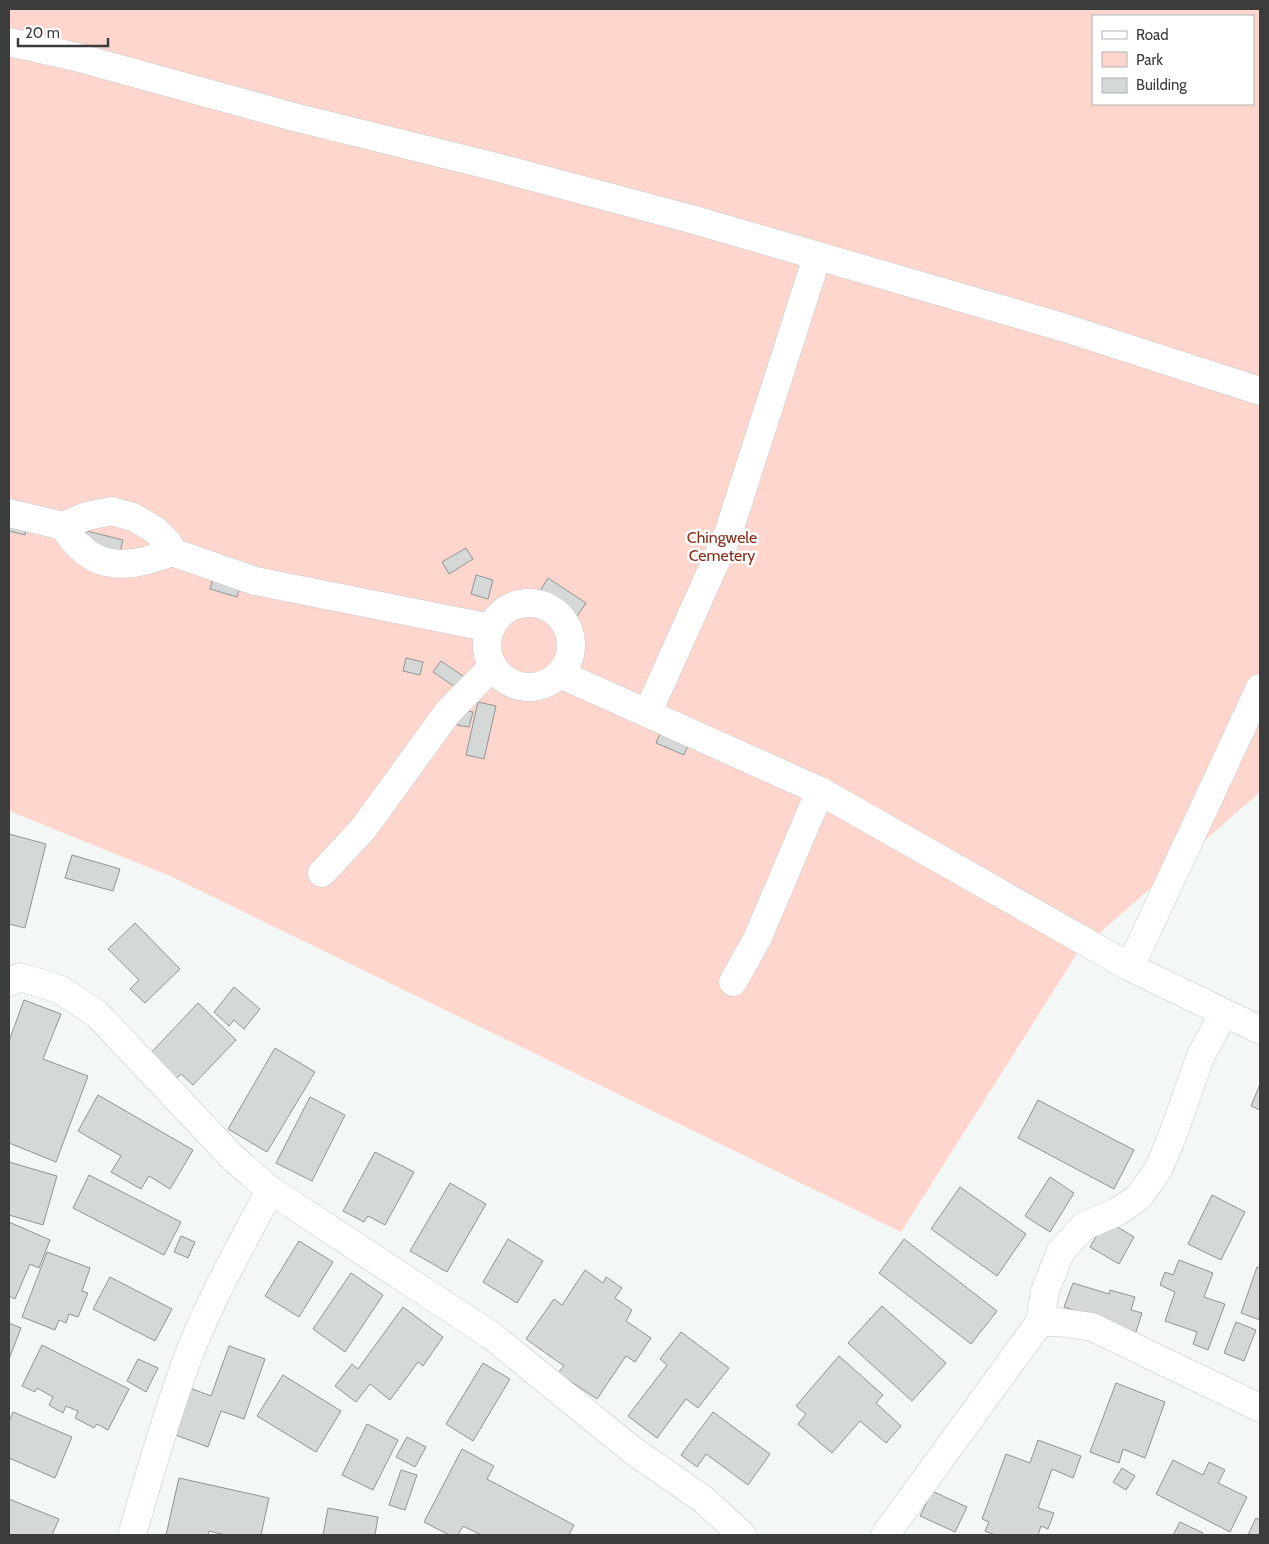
<svg xmlns="http://www.w3.org/2000/svg" width="1269" height="1544" font-family="Cabin,sans-serif">
  <style>
    .green { fill: #ffd6cd; fill-rule: evenodd }
    .building { fill: #d4d9d7; stroke: #909493 }
    .lines { fill: none; stroke-linecap: round; stroke-linejoin: round }
    .minor-casing { stroke: #c5c9c8; stroke-width: 29 }
    .minor { stroke: #fff; stroke-width: 28 }
    .labels { text-anchor: middle; dominant-baseline: central; stroke-width: 5; stroke-linejoin: round; paint-order: stroke }
    .park-label { font-size: 16px; fill: #882d1b; stroke: #fff }
  </style>
  <rect width="100%" height="100%" fill="#f3f7f6"/>
  <!-- green -->
  <path class="green" d="M9 9H1260V792L1078 952 901 1232 170 876 9 811ZM1093 16H1253V104H1093Z"/>
  <!-- building -->
  <g class="building">
    <polygon points="9,518 28,523 25,535 9,531"/>
    <polygon points="87,531 123,540 119,556 83,547"/>
    <polygon points="466,548 473,559 449,574 442,562"/>
    <polygon points="476,575 493,580 488,599 471,594"/>
    <polygon points="213,577 241,584 237,597 210,589"/>
    <polygon points="548,578 586,603 577,616 540,591"/>
    <polygon points="406,658 423,662 420,675 403,671"/>
    <polygon points="441,661 469,680 461,691 433,672"/>
    <polygon points="478,702 496,706 484,759 466,755"/>
    <polygon points="461,709 473,712 469,727 457,725"/>
    <polygon points="661,731 689,743 684,755 656,743"/>
    <polygon points="9,834 46,844 25,928 9,924"/>
    <polygon points="72,855 120,869 113,891 65,878"/>
    <polygon points="135,923 180,969 145,1003 130,989 139,980 108,949"/>
    <polygon points="234,987 260,1009 244,1029 234,1020 229,1026 214,1012"/>
    <polygon points="24,1000 61,1014 43,1059 88,1076 56,1162 9,1143 9,1041"/>
    <polygon points="198,1003 236,1040 193,1085 181,1074 173,1082 147,1057"/>
    <polygon points="275,1048 315,1072 267,1152 228,1129"/>
    <polygon points="1260,1084 1260,1110 1251,1106"/>
    <polygon points="98,1095 193,1150 170,1189 149,1176 141,1189 111,1172 121,1156 78,1131"/>
    <polygon points="310,1097 345,1115 312,1181 276,1163"/>
    <polygon points="1038,1100 1134,1150 1114,1189 1018,1138"/>
    <polygon points="375,1152 414,1172 385,1225 368,1216 364,1222 343,1211"/>
    <polygon points="9,1162 57,1176 43,1225 9,1215"/>
    <polygon points="89,1175 181,1222 164,1255 73,1208"/>
    <polygon points="1050,1177 1074,1193 1050,1232 1025,1216"/>
    <polygon points="450,1183 486,1204 447,1272 410,1251"/>
    <polygon points="960,1187 1026,1234 997,1276 931,1229"/>
    <polygon points="1212,1195 1245,1212 1221,1260 1188,1244"/>
    <polygon points="1106,1220 1134,1237 1119,1264 1090,1247"/>
    <polygon points="9,1222 50,1240 39,1268 30,1264 15,1299 9,1296"/>
    <polygon points="181,1236 195,1242 188,1258 174,1252"/>
    <polygon points="508,1239 543,1261 517,1303 483,1282"/>
    <polygon points="904,1239 997,1311 971,1344 879,1273"/>
    <polygon points="299,1241 333,1262 299,1317 265,1296"/>
    <polygon points="47,1252 90,1268 82,1291 88,1293 78,1317 69,1314 66,1323 59,1320 55,1330 22,1317"/>
    <polygon points="1179,1260 1213,1273 1204,1297 1225,1304 1208,1350 1193,1344 1197,1332 1165,1321 1175,1292 1160,1285 1165,1272 1173,1275"/>
    <polygon points="1257,1267 1260,1268 1260,1320 1241,1313"/>
    <polygon points="585,1270 603,1283 606,1277 622,1288 615,1298 632,1310 626,1321 651,1338 635,1362 626,1356 597,1399 558,1373 564,1366 526,1339 554,1299 562,1305"/>
    <polygon points="351,1273 383,1295 345,1352 313,1329"/>
    <polygon points="110,1277 172,1309 155,1341 93,1309"/>
    <polygon points="1073,1283 1109,1294 1110,1290 1135,1297 1131,1310 1142,1313 1136,1332 1076,1314 1076,1311 1064,1307"/>
    <polygon points="882,1306 946,1363 912,1401 848,1343"/>
    <polygon points="403,1307 443,1337 423,1366 418,1362 390,1400 370,1384 356,1402 335,1386 352,1364 358,1369"/>
    <polygon points="1236,1322 1256,1330 1244,1361 1224,1353"/>
    <polygon points="9,1323 21,1328 9,1359"/>
    <polygon points="681,1332 729,1368 698,1408 686,1399 657,1438 628,1416 667,1365 660,1359"/>
    <polygon points="42,1345 129,1389 108,1430 97,1424 94,1428 75,1418 78,1411 66,1406 63,1413 49,1405 53,1397 37,1388 35,1392 22,1386"/>
    <polygon points="229,1346 265,1359 244,1419 221,1411 208,1447 173,1434 190,1388 211,1396"/>
    <polygon points="839,1356 883,1395 876,1403 901,1426 886,1443 860,1421 832,1453 798,1424 806,1414 796,1406"/>
    <polygon points="138,1359 158,1368 146,1392 127,1381"/>
    <polygon points="483,1363 510,1379 473,1441 446,1424"/>
    <polygon points="283,1375 341,1411 316,1452 257,1416"/>
    <polygon points="1116,1383 1165,1402 1145,1458 1123,1449 1119,1463 1090,1452"/>
    <polygon points="13,1412 72,1437 55,1478 9,1458 9,1422"/>
    <polygon points="713,1412 770,1454 748,1485 706,1454 697,1467 681,1455"/>
    <polygon points="367,1424 398,1440 373,1490 342,1475"/>
    <polygon points="407,1437 426,1447 415,1467 396,1457"/>
    <polygon points="1038,1440 1081,1456 1073,1478 1052,1469 1038,1508 1054,1513 1048,1529 1041,1526 1038,1535 995,1535 985,1531 989,1522 982,1519 1006,1454 1030,1463"/>
    <polygon points="462,1449 494,1466 487,1479 574,1525 569,1535 481,1535 463,1526 458,1535 449,1535 424,1522"/>
    <polygon points="1173,1460 1203,1475 1209,1462 1225,1470 1218,1483 1247,1497 1230,1532 1156,1494"/>
    <polygon points="1122,1468 1135,1476 1126,1490 1113,1482"/>
    <polygon points="401,1470 417,1475 405,1510 389,1505"/>
    <polygon points="179,1478 269,1498 261,1535 226,1535 209,1531 208,1535 166,1535"/>
    <polygon points="932,1491 967,1507 955,1532 920,1516"/>
    <polygon points="9,1499 59,1519 52,1535 9,1535"/>
    <polygon points="328,1508 378,1517 375,1535 323,1535"/>
    <polygon points="1256,1518 1260,1520 1260,1535 1248,1535"/>
    <polygon points="1180,1522 1203,1533 1202,1535 1173,1535"/>
  </g>
  <g class="lines">
    <!-- minor casing -->
    <g class="minor-casing">
      <g id="minor">
        <polyline points="9,42 76,57 294,117 492,166 691,219 1062,327 1260,391"/>
        <polyline points="9,513 63,526 87,516 112,511 133,517 155,530 168,543 172,552"/>
        <path d="M63 526C68 533 73 541 80 547 106 573 142 564 172 552L255 581 491 628"/>
        <circle cx="529" cy="645" r="42"/>
        <polyline points="560,674 820,791 1130,967 1260,1030"/>
        <polyline points="648,712 728,534 817,257"/>
        <polyline points="322,873 363,829 448,712 493,666"/>
        <polyline points="1130,967 1260,688"/>
        <polyline points="9,982 20,977 59,989 97,1014 232,1157 270,1190 492,1336 631,1449 704,1500 742,1535"/>
        <polyline points="733,982 758,937 820,791"/>
        <polyline points="1040,1322 1058,1322 1092,1327 1260,1408"/>
        <path d="M132 1535C148 1479 164 1423 184 1368 206 1306 240 1248 270 1190"/>
        <polyline points="885,1535 1040,1322 1045,1291 1061,1251 1084,1226 1117,1212 1139,1197 1158,1170 1172,1137 1201,1055 1224,1013"/>
      </g>
    </g>
    <!-- minor -->
    <use href="#minor" class="minor"/>
  </g>
  <g class="labels">
    <!-- park labels -->
    <g class="park-label">
      <text x="722" y="537">Chingwele<tspan x="722" dy="18">Cemetery</tspan></text>
    </g>
  </g>
  <!-- border -->
  <rect width="1269" height="1544" fill="none" stroke="#3b3d3c" stroke-width="20"/>
  <!-- legend -->
  <rect x="1092" y="15" width="162" height="90" fill="#ffffff" stroke="#b1b1b1"/>
  <rect x="1102" y="31" width="25" height="8" fill="#ffffff" stroke="#b1b1b1"/>
  <text x="1136" y="40" font-size="15" fill="#3b3d3c">Road</text>
  <rect x="1102" y="52" width="25" height="15" fill="#ffd6cd" stroke="#b1b1b1"/>
  <text x="1136" y="65" font-size="15" fill="#3b3d3c">Park</text>
  <rect x="1102" y="78" width="25" height="15" fill="#d4d9d7" stroke="#b1b1b1"/>
  <text x="1136" y="90" font-size="15" fill="#3b3d3c">Building</text>
  <!-- scale -->
  <path d="M18 38v8h90v-8" fill="none" stroke="#3b3d3c" stroke-width="2.5"/>
  <text x="25" y="38" font-size="15" fill="#3b3d3c" stroke="#ffffff" stroke-width="4" paint-order="stroke">20 m</text>
</svg>
